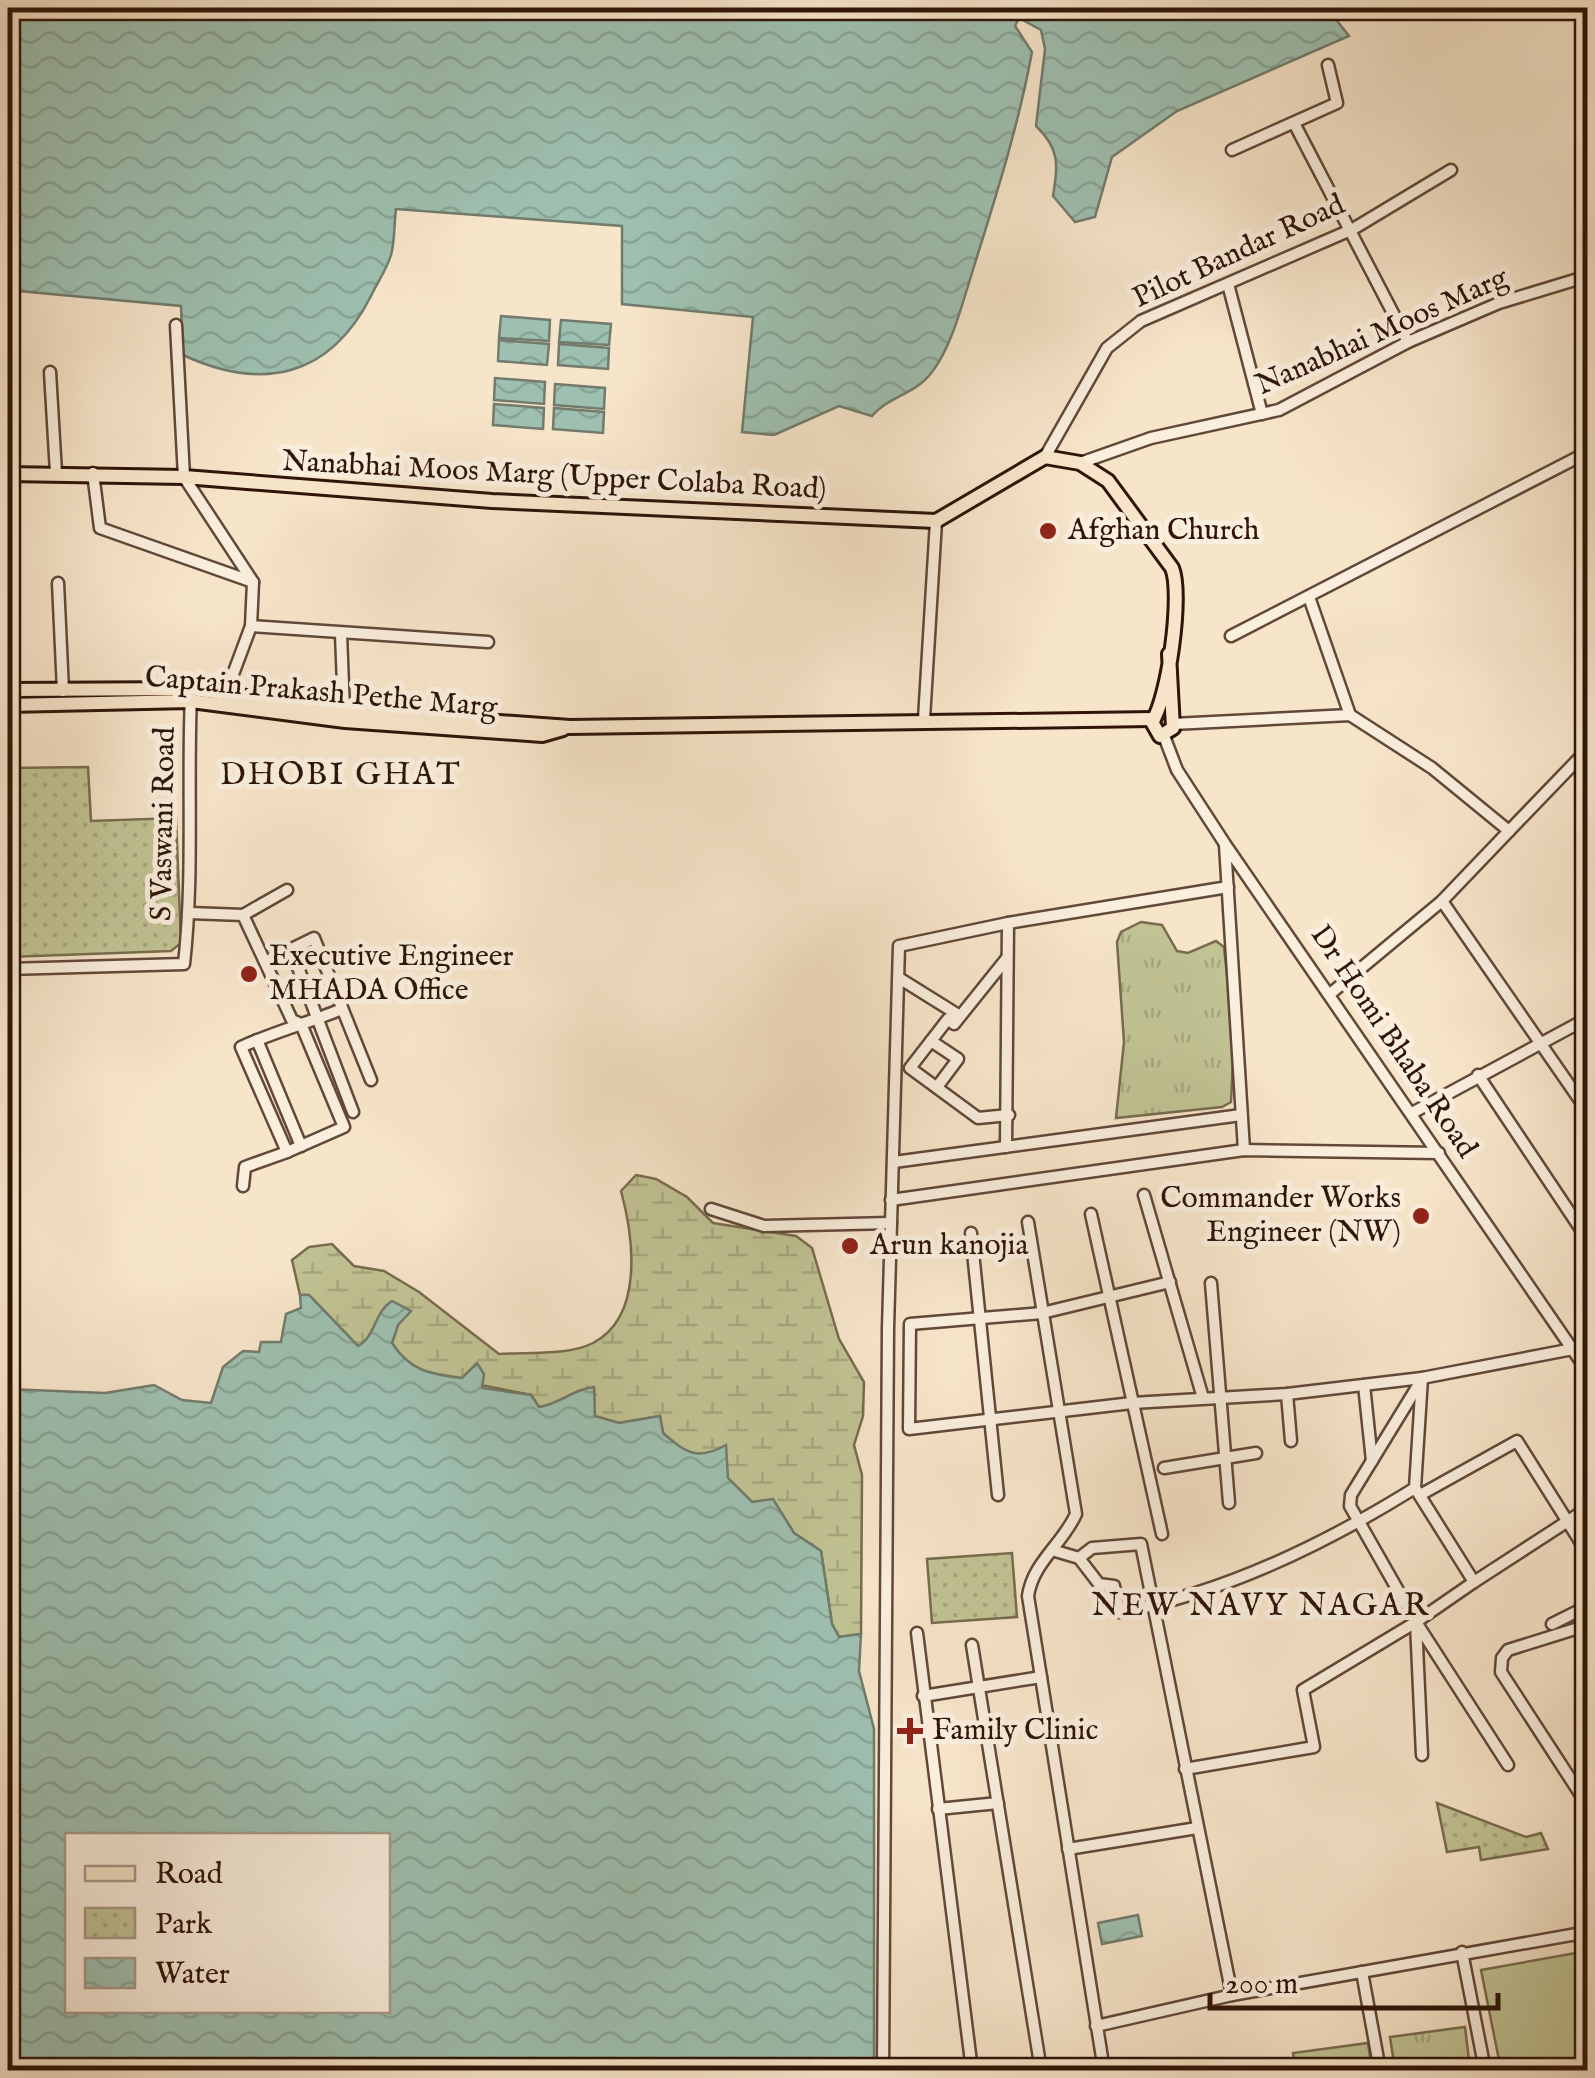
<svg xmlns="http://www.w3.org/2000/svg" width="1595" height="2078" font-family="'IM FELL English',serif">
  <style>
    .grass { fill: url(#grass-tufts); stroke: #786c4e; stroke-width: 2.5 }
    .wetland { fill: url(#wetland-marsh); stroke: #786c4e; stroke-width: 2.5 }
    .park { fill: url(#park-dots); stroke: #786c4e; stroke-width: 2.5 }
    .pitch { fill: #c1c394; stroke: #786c4e; stroke-width: 2.5 }
    .water { fill: url(#water-waves); stroke: #727b6c; stroke-width: 2.5; fill-rule: evenodd }
    .lines { fill: none; stroke-linecap: round; stroke-linejoin: round }
    .minor-casing { stroke: #614838; stroke-width: 15 }
    .major-casing { stroke: #2f1407; stroke-width: 18 }
    .minor { stroke: #faeedd; stroke-width: 10 }
    .major { stroke: #f7e5ca; stroke-width: 12 }
    .poi-dot { fill: #8f2418; stroke: #faeedd; stroke-width: 4 }
    .labels { text-anchor: middle; dominant-baseline: central; stroke-width: 10; stroke-linejoin: round; paint-order: stroke }
    .street-label { font-size: 30px; fill: #2f1407; stroke: #faeedd }
    .poi-label { font-size: 30px; fill: #2f1407; stroke: #faeedd; text-anchor: start }
    .neighbourhood-label { font-size: 32px; letter-spacing: 2.5px; fill: #2f1407; stroke: #faeedd }
  </style>
  <defs>
    <pattern id="grass-tufts" width="24" height="20" patternUnits="userSpaceOnUse" patternTransform="scale(2.5)"><rect width="24" height="20" fill="#c1c394"/><path d="M3 7l-1-3M5 7V3M7 7l1-3M15 17l-1-3M17 17v-4M19 17l1-3" fill="none" stroke="#a6a77e"/></pattern>
    <pattern id="wetland-marsh" width="20" height="14" patternUnits="userSpaceOnUse" patternTransform="scale(2.5)"><rect width="20" height="14" fill="#c1c394"/><path d="M1 5h8M5 5V1M11 12h8M15 12V8" fill="none" stroke="#a6a77e"/></pattern>
    <pattern id="park-dots" width="8" height="8" patternUnits="userSpaceOnUse" patternTransform="scale(2.5)"><rect width="8" height="8" fill="#c1c394"/><path d="M2 2h.1M6 6h.1" fill="none" stroke="#a6a77e" stroke-width="1.8" stroke-linecap="round"/></pattern>
    <pattern id="water-waves" width="16" height="10" patternUnits="userSpaceOnUse" patternTransform="scale(2.5)"><rect width="16" height="10" fill="#9ec0b0"/><path d="M0 5q4-4 8 0t8 0" fill="none" stroke="#88a496"/></pattern>
  </defs>
  <rect width="100%" height="100%" fill="#f7e5ca"/>
  <filter id="stains"><feTurbulence type="fractalNoise" baseFrequency=".002" numOctaves="4"/><feColorMatrix values="0 0 0 0 .2 0 0 0 0 .09 0 0 0 0 .02 0 0 0 .5 -.17"/></filter>
  <radialGradient id="worn" r=".72"><stop offset=".6" stop-color="#630" stop-opacity="0"/><stop offset="1" stop-color="#630" stop-opacity=".3"/></radialGradient>
  <!-- grass -->
  <g class="grass">
    <polygon points="1141,922 1162,925 1177,951 1188,953 1216,941 1224,947 1234,1039 1231,1102 1222,1107 1116,1118 1124,1042 1117,942 1121,932"/>
    <polygon points="1465,2027 1469,2060 1395,2070 1390,2037"/>
    <polygon points="1368,2043 1372,2070 1296,2070 1293,2053"/>
  </g>
  <!-- wetland -->
  <path class="wetland" d="M636 1175 656 1179 687 1197 713 1223 796 1236 812 1248 839 1339 864 1382 863 1416 854 1445 862 1475 861 1634 839 1637 832 1624 821 1551 794 1533 773 1500 752 1502 705 1457 686 1453 663 1433 660 1416 619 1423 594 1416V1388C573 1389 560 1404 539 1407L531 1395 425 1374 405 1363 392 1343 398 1325 358 1346 309 1295H300L292 1260 309 1247 332 1244 354 1266 384 1271 419 1292 499 1354C527 1352 568 1356 593 1343 645 1316 633 1235 621 1191Z"/>
  <!-- park -->
  <g class="park">
    <polygon points="88,767 91,821 176,818 181,943 171,951 8,957 8,768"/>
    <polygon points="1012,1553 1017,1617 932,1623 927,1559"/>
    <polygon points="1437,1803 1526,1837 1541,1833 1548,1849 1481,1860 1479,1847 1447,1852"/>
  </g>
  <!-- pitch -->
  <polygon class="pitch" points="1587,1951 1587,2070 1501,2070 1481,1970"/>
  <!-- water -->
  <g class="water">
    <path d="M8 8H1327L1349 36 1177 111 1112 157 1095 217 1075 222 1053 196C1058 164 1060 149 1036 126L1045 49 1041 30 1019 18 1015 26 1032 52C1018 128 995 199 972 273 962 304 952 346 932 372 915 395 890 395 872 416L839 406 774 435 742 432 753 317 622 304V226L396 209C394 223 395 241 391 255 387 269 377 283 371 296 330 377 263 392 183 355L181 306 8 290Z"/>
    <polygon points="501,316 550,320 549,341 499,338"/>
    <polygon points="561,320 611,324 609,345 559,342"/>
    <polygon points="499,340 549,344 547,365 498,361"/>
    <polygon points="559,344 609,348 608,369 558,365"/>
    <polygon points="495,378 545,382 544,404 494,400"/>
    <polygon points="555,384 605,388 604,409 554,405"/>
    <polygon points="494,404 544,408 543,429 493,425"/>
    <polygon points="554,408 604,412 603,433 553,429"/>
    <path d="M300 1295H309L358 1346C376 1336 374 1312 392 1301L411 1311 398 1325 392 1343C410 1371 430 1374 462 1378L477 1363 484 1374 482 1388 531 1395 539 1407C560 1404 573 1389 594 1387L595 1416 619 1423 660 1416 663 1433C686 1453 697 1461 726 1445L728 1478 752 1502 773 1499 794 1533 821 1551 832 1624 839 1637 861 1634 859 1671 874 1729V2070H8V1389L105 1393 154 1385 182 1400 211 1403 223 1367 243 1351 259 1352 261 1342H281L286 1314 301 1308ZM68 1836H388V2010H68Z"/>
    <polygon points="1138,1915 1142,1936 1102,1944 1098,1923"/>
  </g>
  <g class="lines">
    <!-- minor casing -->
    <g class="minor-casing">
      <g id="minor">
        <polyline points="1294,123 1408,342"/>
        <polyline points="1232,150 1337,103 1328,65"/>
        <polyline points="1228,284 1262,414"/>
        <polyline points="176,325 184,477 253,582 251,626 226,693"/>
        <polyline points="50,372 56,473"/>
        <polyline points="1045,457 1107,348 1141,321 1353,229 1451,170"/>
        <polyline points="1080,463 1151,438 1279,410 1408,342 1499,303 1588,276"/>
        <polyline points="93,473 100,528 253,582"/>
        <polyline points="58,583 63,691"/>
        <polyline points="1309,597 1350,715"/>
        <polyline points="251,626 488,642"/>
        <polyline points="341,634 344,711"/>
        <polyline points="1231,636 1588,452"/>
        <polyline points="924,719 936,521"/>
        <polyline points="1173,724 1350,715 1432,768 1509,831 1588,749"/>
        <polyline points="1164,736 1177,770 1225,844 1588,1372"/>
        <polyline points="1225,845 1244,1150"/>
        <polyline points="1442,901 1588,1112"/>
        <path d="M190 913 243 915 292 1020 301 1024 344 1127 287 1152 241 1047C274 1032 308 1023 342 1009"/>
        <polyline points="243,915 287,890"/>
        <polyline points="291,949 353,1112"/>
        <polyline points="1007,958 954,1024 948,1019 910,1068 978,1118 1009,1115"/>
        <polyline points="267,961 314,938 371,1080"/>
        <path d="M8 969 184 964C194 875 187 784 191 695"/>
        <polyline points="899,978 960,1016"/>
        <polyline points="1330,994 1442,901 1509,831"/>
        <polyline points="257,1040 301,1146"/>
        <polyline points="931,1041 958,1059 937,1087"/>
        <polyline points="1478,1075 1588,1240"/>
        <polyline points="1412,1113 1588,1018"/>
        <polyline points="1006,1147 1008,923 1228,887"/>
        <polyline points="894,1162 1241,1115"/>
        <polyline points="243,1186 245,1167 287,1152"/>
        <polyline points="1144,1195 1203,1398"/>
        <polyline points="891,1200 1244,1150 1439,1153"/>
        <polyline points="711,1209 764,1226 891,1223"/>
        <polyline points="1091,1214 1162,1534"/>
        <path d="M1028 1222 1076 1514C1062 1545 1033 1562 1028 1596L1104 2070"/>
        <polyline points="971,1233 998,1495"/>
        <polyline points="1170,1282 1042,1313 910,1324 909,1429 1132,1403 1287,1394 1422,1378 1573,1349 1588,1341"/>
        <polyline points="1211,1283 1229,1503"/>
        <polyline points="1364,1385 1372,1461"/>
        <polyline points="1287,1394 1291,1441"/>
        <polyline points="1164,1468 1256,1453"/>
        <polyline points="1415,1488 1474,1582 1416,1622 1350,1506 1351,1495 1422,1379"/>
        <polyline points="1420,1495 1517,1441 1588,1554"/>
        <path d="M1052 1550 1079 1558 1099 1584 1114 1586 1119 1612C1224 1594 1325 1544 1415 1488L1422 1378"/>
        <polyline points="1079,1558 1092,1548 1141,1544 1232,1995"/>
        <polyline points="1474,1582 1588,1508"/>
        <polyline points="1416,1622 1508,1765"/>
        <polyline points="1416,1623 1422,1755"/>
        <polyline points="1552,1624 1588,1606"/>
        <polyline points="1588,1625 1508,1650 1502,1658 1501,1672 1588,1806"/>
        <polyline points="917,1633 972,2070"/>
        <polyline points="972,1645 1041,2070"/>
        <polyline points="923,1696 1041,1677"/>
        <polyline points="1185,1769 1314,1747 1303,1690 1416,1622"/>
        <polyline points="938,1809 998,1803"/>
        <polyline points="1068,1849 1197,1828"/>
        <polyline points="1462,1952 1485,2070"/>
        <polyline points="1362,1972 1380,2070"/>
        <polyline points="1096,2026 1232,1995 1588,1932"/>
        <polyline points="883,2070 888,1328 899,946 1008,923"/>
      </g>
    </g>
    <!-- major casing -->
    <g class="major-casing">
      <g id="major">
        <path d="M8 474 184 477 492 501 936 521 1045 457 1080 463 1108 481 1172 568C1183 594 1168 700 1152 722L1160 736 1173 728 1169 654"/>
        <polyline points="8,690 192,689 344,711 570,727 1154,719"/>
        <polyline points="8,705 191,701 345,721 542,735 563,729"/>
      </g>
    </g>
    <!-- minor -->
    <use href="#minor" class="minor"/>
    <!-- major -->
    <use href="#major" class="major"/>
  </g>
  <!-- markers -->
  <g class="poi-dot">
    <circle cx="1048" cy="531" r="10"/>
    <circle cx="249" cy="974" r="10"/>
    <circle cx="1421" cy="1216" r="10"/>
    <circle cx="850" cy="1246" r="10"/>
    <path d="M905 1716h10v10h10v10h-10v10h-10v-10h-10v-10h10z"/>
  </g>
  <g class="labels">
    <!-- street labels -->
    <g class="street-label">
      <text transform="translate(1239 252) rotate(-25)">Pilot Bandar Road</text>
      <text transform="translate(1382 332) rotate(-24)">Nanabhai Moos Marg</text>
      <text transform="translate(554 476) rotate(3)">Nanabhai Moos Marg (Upper Colaba Road)</text>
      <text transform="translate(321 693) rotate(5)">Captain Prakash Pethe Marg</text>
      <text transform="translate(164 824) rotate(-89)">S Vaswani Road</text>
      <text transform="translate(1393 1042) rotate(56)">Dr Homi Bhaba Road</text>
    </g>
    <!-- poi labels -->
    <g class="poi-label">
      <text x="1068" y="531">Afghan Church</text>
      <text x="269" y="957">Executive Engineer<tspan x="269" dy="34">MHADA Office</tspan></text>
      <text x="1401" y="1199" text-anchor="end">Commander Works<tspan x="1401" dy="34">Engineer (NW)</tspan></text>
      <text x="870" y="1246">Arun kanojia</text>
      <text x="932" y="1731">Family Clinic</text>
    </g>
    <!-- neighbourhood labels -->
    <g class="neighbourhood-label">
      <text x="341" y="775">DHOBI GHAT</text>
      <text x="1261" y="1606">NEW NAVY NAGAR</text>
    </g>
  </g>
  <!-- margin -->
  <rect width="1595" height="2078" fill="none" stroke="#f7e5ca" stroke-width="40"/>
  <rect x="10" y="10" width="1575" height="2058" fill="none" stroke="#2f1407" stroke-width="5"/>
  <rect x="20" y="20" width="1555" height="2038" fill="none" stroke="#2f1407" stroke-width="2.5"/>
  <!-- legend -->
  <rect x="65" y="1833" width="325" height="180" fill="#faeedd" stroke="#a99787" stroke-width="2.5"/>
  <rect x="85" y="1866" width="50" height="15" fill="#f7e5ca" stroke="#a99787" stroke-width="2.5"/>
  <text x="155" y="1883" font-size="30" fill="#2f1407">Road</text>
  <rect x="85" y="1908" width="50" height="30" fill="url(#park-dots)" stroke="#a99787" stroke-width="2.5"/>
  <text x="155" y="1933" font-size="30" fill="#2f1407">Park</text>
  <rect x="85" y="1958" width="50" height="30" fill="url(#water-waves)" stroke="#a99787" stroke-width="2.5"/>
  <text x="155" y="1983" font-size="30" fill="#2f1407">Water</text>
  <!-- scale -->
  <path d="M1210 1993v15h288v-15" fill="none" stroke="#2f1407" stroke-width="5"/>
  <text x="1225" y="1993" font-size="30" fill="#2f1407" stroke="#faeedd" stroke-width="8" paint-order="stroke">200 m</text>
  <rect width="100%" height="100%" filter="url(#stains)"/>
  <rect width="100%" height="100%" fill="url(#worn)"/>
</svg>
